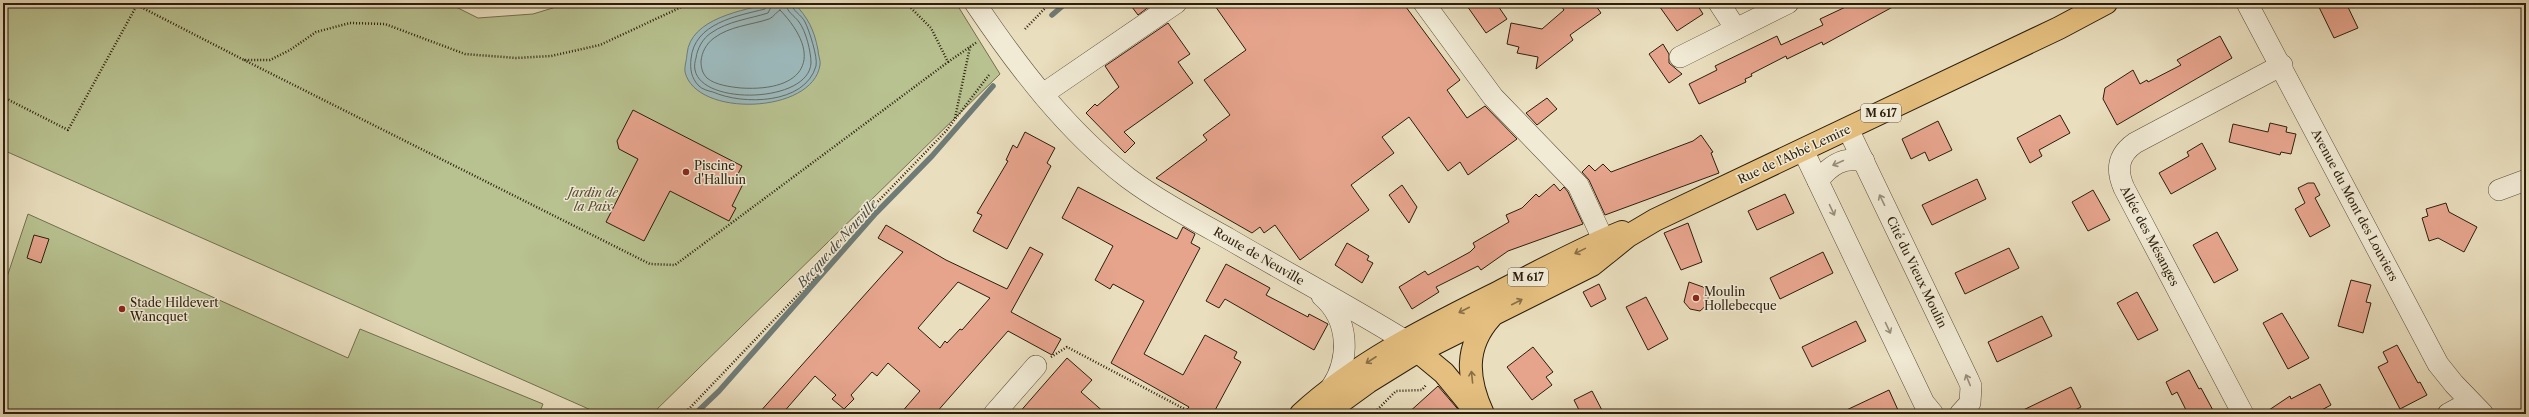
<svg xmlns="http://www.w3.org/2000/svg" width="2529" height="417" font-family="'Libre Caslon Text',serif">
  <style>
    .green { fill: #b8c190; stroke: #72704e }
    .water { fill: #9cb9bc; stroke: #6f7b76 }
    .lines { fill: none; stroke-linecap: round; stroke-linejoin: round }
    .shore { stroke: #646c64; stroke-width: 1 }
    .stream { stroke: #6f7b76; stroke-width: 5.5 }
    .building { fill: #e6a48d; stroke: #2c1e0c; fill-rule: evenodd }
    .minor-casing { stroke: #5b4e38; stroke-width: 22 }
    .major-casing { stroke: #2c1e0c; stroke-width: 24 }
    .path { stroke: #2c1e0c; stroke-width: 2.5; stroke-dasharray: 1 2; stroke-linecap: butt }
    .minor { stroke: #f1ead5; stroke-width: 21 }
    .major { stroke: #e4bf7f; stroke-width: 22 }
    .oneway { stroke: #988e7b }
    .oneway2 { stroke: #886e46 }
    .poi-dot { fill: #8f2418; stroke: #f1ead5; stroke-width: 1.5 }
    .labels { text-anchor: middle; dominant-baseline: central; stroke-width: 3; stroke-linejoin: round; paint-order: stroke }
    .shield { fill: #f1ead5; stroke: #675b48; stroke-width: 1 }
    .shield-label { font-size: 11px; font-weight: bold; fill: #2c1e0c }
    .street-label { font-size: 12px; fill: #2c1e0c; stroke: #f1ead5 }
    .poi-label { font-size: 12px; fill: #2c1e0c; stroke: #f1ead5; text-anchor: start }
    .park-label { font-size: 12px; font-style: italic; fill: #564f34; stroke: #f1ead5 }
    .water-label { font-size: 13px; font-style: italic; fill: #4e4c41; stroke: #f1ead5 }
  </style>
  <rect width="100%" height="100%" fill="#e9debe"/>
  <filter id="stains"><feTurbulence type="fractalNoise" baseFrequency=".005" numOctaves="4"/><feColorMatrix values="0 0 0 0 .2 0 0 0 0 .09 0 0 0 0 .02 0 0 0 .5 -.17"/></filter>
  <radialGradient id="worn" r=".72"><stop offset=".6" stop-color="#630" stop-opacity="0"/><stop offset="1" stop-color="#630" stop-opacity=".3"/></radialGradient>
  <!-- green -->
  <g class="green">
    <polygon points="3,3 448,3 478,18 533,14 569,3 956,3 1000,74 652,414 600,414 3,150"/>
    <polygon points="28,214 348,358 360,329 543,404 539,414 3,414 3,289"/>
  </g>
  <!-- water -->
  <path class="water" d="M772 3H794C808 18 814 29 818 50 818 55 821 61 820 65 813 114 696 118 685 72 684 67 687 59 687 54 690 18 744 10 772 3Z"/>
  <g class="lines">
    <!-- shore -->
    <g class="shore">
      <path d="M768 3 765 9C737 16 694 23 691 59 690 69 691 78 699 86 702 89 708 91 713 92 742 105 805 105 816 66 818 57 809 30 805 22 802 15 792 11 791 3"/>
      <path d="M773 3 768 13C749 19 728 21 711 33 703 38 697 49 696 58 695 61 694 66 695 70 702 106 809 103 811 63 811 52 806 31 799 22 795 16 786 12 786 3"/>
      <path d="M780 10C825 57 805 92 741 88 731 87 715 85 707 78 702 73 701 67 701 61 702 52 706 44 714 38 730 26 751 25 769 19 774 17 776 12 780 10Z"/>
    </g>
    <!-- stream -->
    <g class="stream">
      <polyline points="1052,15 1066,3"/>
      <polyline points="695,414 719,391 876,213 932,156 993,86"/>
    </g>
  </g>
  <!-- building -->
  <g class="building">
    <polygon points="1129,3 1154,3 1138,15"/>
    <polygon points="1213,3 1403,3 1460,80 1447,90 1467,118 1485,106 1517,139 1468,175 1460,162 1448,171 1409,117 1382,137 1394,153 1351,185 1369,210 1300,260 1275,225 1264,233 1260,227 1252,233 1156,178 1207,140 1203,135 1230,115 1204,80 1246,50"/>
    <polygon points="1465,3 1496,3 1507,19 1486,33"/>
    <polygon points="1559,3 1594,3 1601,13 1570,35 1573,40 1536,69 1538,57 1517,53 1519,47 1507,44 1511,23 1542,29 1564,10"/>
    <polygon points="1657,3 1696,3 1703,14 1677,31"/>
    <polygon points="1854,3 1900,3 1823,45 1822,42 1787,59 1786,56 1751,74 1752,76 1745,79 1746,82 1699,104 1689,84 1717,70 1715,66 1777,36 1781,45 1823,25 1820,19"/>
    <polygon points="2317,3 2346,3 2358,28 2334,38"/>
    <polygon points="1168,23 1190,54 1178,62 1193,83 1124,132 1135,143 1125,153 1086,113 1095,104 1097,106 1119,87 1105,66"/>
    <polygon points="2220,36 2232,58 2117,125 2103,99 2105,88 2133,70 2140,84 2147,80 2148,82 2181,65 2177,60"/>
    <polygon points="1663,44 1669,54 1669,63 1682,74 1669,83 1649,54"/>
    <polygon points="1547,98 1557,109 1537,125 1526,113"/>
    <polygon points="633,110 742,166 736,178 744,182 732,206 736,208 729,221 670,191 644,241 606,222 638,159 619,149 617,141"/>
    <polygon points="2060,115 2070,133 2039,150 2042,156 2030,163 2017,138"/>
    <polygon points="1938,121 1952,150 1929,161 1925,152 1911,159 1902,139"/>
    <polygon points="2270,123 2287,127 2286,132 2296,134 2291,154 2281,152 2280,155 2229,142 2233,124 2268,132"/>
    <polygon points="1025,132 1055,148 1047,163 1051,166 1007,249 973,231 982,215 977,213 1008,161 1006,160 1013,145 1017,148"/>
    <polygon points="1701,135 1713,152 1711,153 1719,173 1605,215 1589,180 1582,172 1589,165 1595,171 1603,164 1611,172 1693,141"/>
    <polygon points="2202,143 2216,169 2171,194 2159,173 2189,156 2187,152"/>
    <polygon points="1977,179 1986,199 1932,225 1922,205"/>
    <polygon points="2308,183 2314,183 2320,195 2315,198 2330,226 2310,237 2295,209 2305,203 2298,188"/>
    <polygon points="1554,184 1560,191 1564,187 1568,192 1583,224 1508,251 1481,270 1478,266 1436,287 1439,292 1412,309 1399,287 1425,271 1428,275 1470,252 1475,247 1473,243 1509,222 1506,215 1522,208 1536,194 1539,197"/>
    <polygon points="1402,185 1417,207 1409,223 1389,195"/>
    <polygon points="1078,187 1177,239 1183,227 1195,234 1191,243 1200,248 1144,354 1183,375 1205,335 1237,352 1234,358 1241,362 1213,414 1183,414 1189,407 1111,363 1144,301 1113,284 1110,289 1095,280 1113,246 1062,218"/>
    <polygon points="2093,190 2110,220 2088,231 2072,202"/>
    <polygon points="1785,194 1794,213 1757,230 1748,211"/>
    <polygon points="2446,203 2449,212 2477,227 2464,252 2438,238 2429,241 2422,218 2428,216 2426,209"/>
    <polygon points="1688,223 1702,262 1681,270 1664,233"/>
    <path d="M886 225 946 260 1007 289 1030 247 1043 254 1011 312 1061 339 1052 355 1008 331 935 414H900L920 391 888 363 877 376 872 372 851 395 854 399 844 409 832 399 836 395 815 376 782 414H758L903 252 878 238ZM958 282 990 298 962 330 960 329 947 343 945 341 940 348 918 328Z"/>
    <polygon points="2217,232 2238,270 2214,283 2193,245"/>
    <polygon points="34,235 49,239 41,263 27,258"/>
    <polygon points="1347,243 1369,256 1367,260 1373,263 1362,283 1335,265"/>
    <polygon points="2009,248 2019,268 1965,294 1955,273"/>
    <polygon points="1823,252 1833,273 1780,299 1770,278"/>
    <polygon points="1226,264 1270,288 1266,295 1308,317 1309,314 1328,324 1314,350 1225,299 1219,308 1206,301"/>
    <polygon points="2351,280 2371,285 2366,302 2371,303 2363,333 2338,326"/>
    <polygon points="1689,282 1703,287 1708,292 1708,304 1700,311 1690,309 1684,302"/>
    <polygon points="1599,284 1606,299 1591,307 1583,292"/>
    <polygon points="2137,292 2158,330 2138,340 2117,303"/>
    <polygon points="1646,297 1668,339 1648,350 1626,307"/>
    <polygon points="2282,313 2309,358 2288,369 2263,323"/>
    <polygon points="2042,316 2052,336 1997,362 1988,342"/>
    <polygon points="1856,321 1866,341 1812,367 1802,347"/>
    <polygon points="2397,345 2418,383 2420,382 2427,395 2400,409 2378,367 2388,362 2383,352"/>
    <polygon points="1533,347 1553,372 1546,377 1552,385 1532,400 1507,367"/>
    <polygon points="1067,358 1092,380 1081,392 1106,414 1018,414"/>
    <polygon points="2189,370 2199,389 2201,388 2215,414 2188,414 2177,392 2172,395 2166,382"/>
    <polygon points="2320,384 2331,405 2314,414 2263,414 2290,396 2291,399"/>
    <polygon points="1438,386 1462,414 1407,414"/>
    <polygon points="2071,387 2081,407 2067,414 2015,414"/>
    <polygon points="1889,390 1898,410 1890,414 1838,414"/>
    <polygon points="1592,391 1604,414 1581,414 1574,400"/>
  </g>
  <g class="lines">
    <!-- minor casing -->
    <g class="minor-casing">
      <g id="minor">
        <path d="M975 3C1018 67 1067 131 1128 178 1159 201 1195 220 1229 239 1287 273 1347 305 1404 340"/>
        <polyline points="1424,3 1493,97 1578,185 1609,252"/>
        <polyline points="1719,3 1736,29"/>
        <polyline points="2247,3 2438,364 2454,384 2483,414"/>
        <polyline points="1680,57 1788,3"/>
        <polyline points="1043,94 1176,3"/>
        <polyline points="1848,129 1968,379 1971,386 1970,403 1960,414"/>
        <polyline points="1803,150 1924,403 1933,414"/>
        <path d="M1818 181C1830 165 1844 156 1864 161"/>
        <polyline points="2499,190 2526,180"/>
        <path d="M1322 296C1350 320 1350 360 1331 388"/>
        <polyline points="994,414 1036,366"/>
        <path d="M2243 414 2124 188C2116 170 2118 155 2135 143L2282 65"/>
        <polyline points="2448,414 2470,402"/>
      </g>
    </g>
    <!-- major casing -->
    <g class="major-casing">
      <g id="major">
        <polyline points="1409,344 1444,373 1477,413"/>
        <path d="M1301 414C1359 361 1429 327 1499 292 1540 271 1580 249 1622 232"/>
        <polyline points="1324,414 1368,382 1410,356 1592,265 1628,236 1655,220 2059,28 2106,3"/>
        <path d="M1483 414C1467 379 1464 347 1491 317"/>
      </g>
    </g>
    <!-- path -->
    <g class="path">
      <polyline points="133,3 244,60 270,60 290,50 316,32 350,23 385,24 465,54 516,58 551,56 600,45 690,3"/>
      <polyline points="1001,7 1007,3"/>
      <polyline points="1025,29 1050,3"/>
      <polyline points="244,60 650,264 675,265 948,62 931,28 906,3"/>
      <polyline points="948,62 977,42"/>
      <polyline points="3,97 68,130 137,5"/>
      <polyline points="955,118 970,47"/>
      <polyline points="1051,357 1067,347 1194,414"/>
      <polyline points="684,414 814,278 836,245 946,131 989,75"/>
      <polyline points="1373,414 1396,391 1422,390 1426,385"/>
    </g>
    <!-- minor -->
    <use href="#minor" class="minor"/>
    <!-- major -->
    <use href="#major" class="major"/>
  </g>
  <!-- one-way arrows -->
  <defs><path id="oneway-shaft" d="M-6 0H5M1.5-3L5.5 0L1.5 3" fill="none" stroke-width="1.6" stroke-linecap="round" stroke-linejoin="round"/></defs>
  <g class="oneway">
    <use href="#oneway-shaft" transform="translate(1838 163) rotate(156)"/>
    <use href="#oneway-shaft" transform="translate(1882 200) rotate(-116)"/>
    <use href="#oneway-shaft" transform="translate(1832 210) rotate(65)"/>
    <use href="#oneway-shaft" transform="translate(1888 328) rotate(65)"/>
    <use href="#oneway-shaft" transform="translate(1968 380) rotate(-112)"/>
  </g>
  <g class="oneway2">
    <use href="#oneway-shaft" transform="translate(1580 251) rotate(154)"/>
    <use href="#oneway-shaft" transform="translate(1517 302) rotate(-27)"/>
    <use href="#oneway-shaft" transform="translate(1464 310) rotate(153)"/>
    <use href="#oneway-shaft" transform="translate(1371 360) rotate(147)"/>
    <use href="#oneway-shaft" transform="translate(1472 377) rotate(-96)"/>
  </g>
  <!-- markers -->
  <g class="poi-dot">
    <circle cx="686" cy="172" r="4"/>
    <circle cx="1696" cy="298" r="4"/>
    <circle cx="122" cy="309" r="4"/>
  </g>
  <g class="labels">
    <!-- shield labels -->
    <g class="shield">
      <rect x="1861" y="104" width="40" height="18" rx="3"/>
      <rect x="1508" y="268" width="40" height="18" rx="3"/>
    </g>
    <g class="shield-label">
      <text x="1881" y="113">M 617</text>
      <text x="1528" y="277">M 617</text>
    </g>
    <!-- street labels -->
    <g class="street-label">
      <text transform="translate(1794 154) rotate(-25)">Rue de l'Abbé Lemire</text>
      <text transform="translate(2355 205) rotate(62)">Avenue du Mont des Louviers</text>
      <text transform="translate(2150 236) rotate(62)">Allée des Mésanges</text>
      <text transform="translate(1259 256) rotate(30)">Route de Neuville</text>
      <text transform="translate(1917 272) rotate(64)">Cité du Vieux Moulin</text>
    </g>
    <!-- poi labels -->
    <g class="poi-label">
      <text x="694" y="165">Piscine<tspan x="694" dy="14">d'Halluin</tspan></text>
      <text x="1704" y="291">Moulin<tspan x="1704" dy="14">Hollebecque</tspan></text>
      <text x="130" y="302">Stade Hildevert<tspan x="130" dy="14">Wancquet</tspan></text>
    </g>
    <!-- park labels -->
    <g class="park-label">
      <text x="593" y="192">Jardin de<tspan x="593" dy="14">la Paix</tspan></text>
    </g>
    <!-- water labels -->
    <g class="water-label">
      <text transform="translate(837 243) rotate(-48)">Becque de Neuville</text>
    </g>
  </g>
  <!-- margin -->
  <rect width="2529" height="417" fill="none" stroke="#e9debe" stroke-width="16"/>
  <rect x="4" y="4" width="2521" height="409" fill="none" stroke="#2c1e0c" stroke-width="2"/>
  <rect x="8" y="8" width="2513" height="401" fill="none" stroke="#2c1e0c"/>
  <rect width="100%" height="100%" filter="url(#stains)"/>
  <rect width="100%" height="100%" fill="url(#worn)"/>
</svg>
